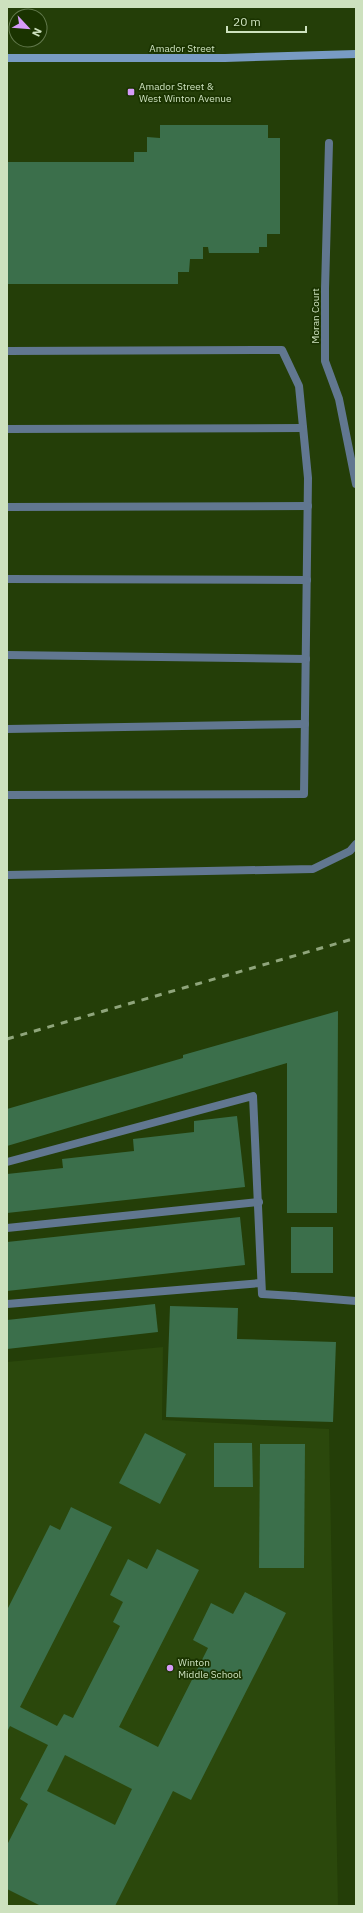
<svg xmlns="http://www.w3.org/2000/svg" width="363" height="1913" font-family="'IBM Plex Sans',sans-serif">
  <style>
    .built { fill: #2b480c }
    .building { fill: #3b6f4b; fill-rule: evenodd }
    .lines { fill: none; stroke-linecap: round; stroke-linejoin: round }
    .lane { stroke: #617790; stroke-width: 8 }
    .street { stroke: #617790; stroke-width: 8 }
    .secondary { stroke: #789bc3; stroke-width: 8 }
    .rail { stroke: #8fa57b; stroke-width: 3; stroke-dasharray: 7 7; stroke-linecap: butt }
    .poi-dot { fill: #d79bf9; stroke: #1a3300; stroke-width: 1.5 }
    .labels { text-anchor: middle; dominant-baseline: central; stroke-width: 3.5; stroke-linejoin: round; paint-order: stroke }
    .street-label { font-size: 10px; fill: #cde1be; stroke: #1a3300 }
    .poi-label { font-size: 10px; fill: #cde1be; stroke: #1a3300; text-anchor: start }
  </style>
  <rect width="100%" height="100%" fill="#243e08"/>
  <!-- built -->
  <polygon class="built" points="163,1347 162,1420 329,1429 338,1906 7,1906 7,1362"/>
  <!-- building -->
  <g class="building">
    <polygon points="160,125 268,125 268,138 280,138 280,234 267,234 267,247 259,247 259,253 209,253 208,247 203,247 203,259 190,259 189,272 178,272 178,284 7,284 7,162 134,162 134,152 147,152 147,137 160,138"/>
    <polygon points="338,1011 337,1213 287,1213 287,1063 7,1146 7,1109 183,1058 183,1055"/>
    <polygon points="237,1116 245,1187 7,1213 7,1174 63,1168 62,1159 134,1151 133,1139 194,1132 194,1121"/>
    <polygon points="240,1217 245,1265 7,1291 7,1242"/>
    <rect x="291" y="1227" width="42" height="46"/>
    <polygon points="155,1304 158,1332 7,1349 7,1320"/>
    <polygon points="170,1306 238,1308 237,1339 336,1342 333,1422 166,1417"/>
    <polygon points="145,1433 186,1454 160,1504 119,1483"/>
    <polygon points="214,1443 252,1443 253,1487 214,1487"/>
    <polygon points="260,1444 305,1444 304,1568 259,1568"/>
    <path d="M71 1507 112 1527 20 1707 57 1726 64 1714 73 1718 120 1626 113 1622 123 1602 110 1595 128 1559 147 1569 157 1549 199 1570 119 1727 158 1747 208 1648 193 1640 211 1603 233 1614 245 1592 286 1613 191 1800 173 1791 115 1906H41L7 1889V1845L28 1804 20 1799 48 1745 10 1726 7 1732V1610L50 1525 60 1530ZM65 1755 132 1789 115 1825 47 1791Z"/>
  </g>
  <g class="lines">
    <!-- lane -->
    <g class="lane">
      <polyline points="7,351 282,350 299,386 308,478 304,794 7,795"/>
      <polyline points="7,429 303,428"/>
      <polyline points="7,507 308,506"/>
      <polyline points="7,579 307,580"/>
      <polyline points="7,655 306,659"/>
      <polyline points="7,729 305,724"/>
      <polyline points="7,875 313,869 350,851 356,844"/>
      <polyline points="7,1162 253,1096 262,1294 294,1296"/>
      <polyline points="7,1228 259,1202"/>
      <polyline points="7,1304 261,1283"/>
    </g>
    <!-- street -->
    <g class="street">
      <polyline points="329,143 325,289 325,361 339,399 356,484"/>
      <polyline points="294,1296 356,1301"/>
    </g>
    <!-- secondary -->
    <polyline class="secondary" points="7,58 225,58 356,54"/>
    <!-- rail -->
    <polyline class="rail" points="7,1039 356,938"/>
  </g>
  <!-- markers -->
  <g class="poi-dot">
    <rect x="127" y="88" width="8" height="8" rx="2"/>
    <circle cx="170" cy="1668" r="4"/>
  </g>
  <g class="labels">
    <!-- street labels -->
    <g class="street-label">
      <text x="182" y="48">Amador Street</text>
      <text transform="translate(315 316) rotate(-90)">Moran Court</text>
    </g>
    <!-- poi labels -->
    <g class="poi-label">
      <text x="139" y="86">Amador Street &amp;<tspan x="139" dy="12">West Winton Avenue</tspan></text>
      <text x="178" y="1662">Winton<tspan x="178" dy="12">Middle School</tspan></text>
    </g>
  </g>
  <!-- border -->
  <rect width="363" height="1913" fill="none" stroke="#cde1be" stroke-width="16"/>
  <!-- north arrow -->
  <g transform="translate(28 28) rotate(116)"><circle r="19" fill="#1a3300" stroke="#62794c"/>
  <path d="M0-3L7 15L0 10L-7 15Z" fill="#d79bf9"/>
  <text y="-6" font-size="11" font-weight="bold" text-anchor="middle" fill="#cde1be">N</text>
  </g>
  <!-- scale -->
  <path d="M227 26v6h79v-6" fill="none" stroke="#cde1be" stroke-width="2"/>
  <text x="233" y="26" font-size="12" fill="#cde1be" stroke="#1a3300" stroke-width="3" paint-order="stroke">20 m</text>
</svg>
